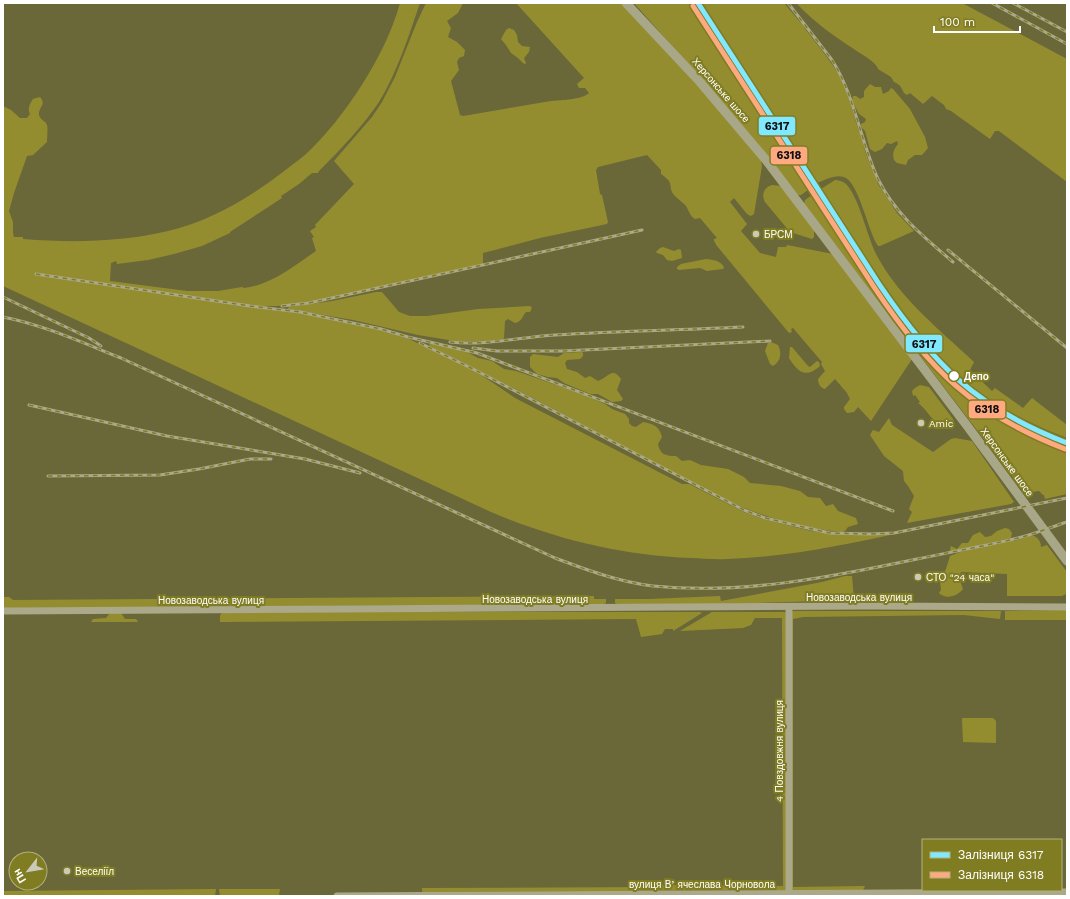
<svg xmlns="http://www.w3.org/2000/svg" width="1070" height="899" font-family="'Work Sans',sans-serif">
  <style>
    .green { fill: #948d30 }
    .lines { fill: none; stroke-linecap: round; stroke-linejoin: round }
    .minor { stroke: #aba989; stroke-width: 7 }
    .major { stroke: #a8a788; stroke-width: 9 }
    .rail-casing { stroke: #aba98b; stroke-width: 3 }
    .rail { stroke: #807c22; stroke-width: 1.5; stroke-dasharray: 4.5; stroke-linecap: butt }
    .rail-1-casing { stroke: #807c22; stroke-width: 8 }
    .rail-2-casing { stroke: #807c22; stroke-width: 8 }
    .rail-1 { stroke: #80e8ff; stroke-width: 5 }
    .rail-2 { stroke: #ffa980; stroke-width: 5 }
    .poi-dot { fill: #cbcab9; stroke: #807c22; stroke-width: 1.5 }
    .stop-dot { fill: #fff; stroke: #807c22; stroke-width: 1.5 }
    .labels { text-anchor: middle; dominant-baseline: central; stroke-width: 4; stroke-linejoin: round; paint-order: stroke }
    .street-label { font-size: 10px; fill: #fff; stroke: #807c22 }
    .poi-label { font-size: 10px; fill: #fff; stroke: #807c22; text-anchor: start }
    .stop-label { font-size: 10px; font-weight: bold; fill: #fff; stroke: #807c22; text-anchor: start }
    .line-badge { stroke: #807c22; stroke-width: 1.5 }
    .pale-badge-label { font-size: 11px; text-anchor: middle; font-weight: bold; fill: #111 }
  </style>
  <rect width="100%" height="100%" fill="#6a6838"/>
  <!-- green -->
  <g class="green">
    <path d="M400 3H420C409 35 397 73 379 102 362 127 340 150 319 171L318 173H312L299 184 281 196 282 198 230 232V233L202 246 174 254 148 260 117 264 116 261 111 263 110 281 187 291H218L242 287 244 288C271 285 294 266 316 251L312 238 314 237 310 231 316 227 315 225 354 184 334 161 372 117 382 102 395 77 417 22 426 3H463L458 13 447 21 451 28 448 37 457 42 465 50 464 56 459 58 457 62 459 70 451 81 460 115 463 116 551 101C561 100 582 100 589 93L585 88H579L577 84 584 78 516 3H621L698 85 761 160 762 166 754 214 751 216 747 214 734 198 730 202 747 224 741 231 760 253 776 257 778 247H786L787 245 833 254 912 359 871 421 858 407 854 412 847 413 844 409V407L850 399 847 393 835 379 825 389C820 388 818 383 818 379L825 371 821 364 822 362 793 328 791 329 792 332 789 333 717 246 714 241V239L717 238 700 218 695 219C690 216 689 211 686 206 683 202 677 199 674 195 667 186 676 184 661 174V170L647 155 598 167 596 170 600 194 602 195 608 222 607 224 540 238 483 253V264L310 302 278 306H250L35 274 250 307 300 313 381 330 409 339 471 368 515 398 682 484H689L744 512 763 519 811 531 849 535H870L903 532C845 545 787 557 727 559 715 560 703 558 691 558 621 555 555 539 491 512L3 286V106L11 110 20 118H27L30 114C27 108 30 104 33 99L40 97C47 105 38 107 39 115 40 120 46 121 47 125 48 128 47 138 47 142L33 155 27 156 14 193 9 211 13 222V233L14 237H23V239C72 243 121 242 168 231 210 221 249 198 283 172 290 166 298 161 305 155 344 119 386 55 400 3Z"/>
    <polygon points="634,3 693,3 812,187 801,195 797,195 702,80"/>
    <path d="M700 3H784L800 22 802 23 806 30C816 43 827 56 836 70 845 84 850 102 855 118 857 128 863 137 864 147 867 160 875 172 878 184L897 213 914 231 880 246H878C868 232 859 182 844 177 835 174 825 180 817 183Z"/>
    <path d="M796 3H962L1067 59V182L999 131H995L990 139 951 111 946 109 944 105 932 96 923 104 910 93 907 95 904 93C901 87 901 85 894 82L891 77 878 69C877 64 868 58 863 55 838 39 816 24 796 3Z"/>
    <polygon points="509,28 514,30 517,35 518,42 522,46 530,47 529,52 524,58 526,63 525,64 523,63 518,58 511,53 506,45 501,39 506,30"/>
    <path d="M870 84 875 87H881L883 94 889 91 891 88 893 89 910 109 925 137 928 148 922 155H915L908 160 906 165 897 163 894 160C892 153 894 149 898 144L897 141 891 144 887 143 882 149 875 152 870 149 865 131 861 127V124L865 122 866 119 859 114 852 101 853 96H856L860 99 864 97V91Z"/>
    <path d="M835 180C839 180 842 181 846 184 859 197 867 236 876 254 899 298 939 329 974 362L970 370 992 391 995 388 1023 408 1032 398 1067 425V438C1028 423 988 403 957 375 923 345 899 307 874 270 856 243 838 216 821 189Z"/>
    <path d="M772 185 781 186 814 230V237L812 239 790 232 765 202C761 195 764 187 772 185Z"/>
    <polygon points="815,193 897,317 915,342 930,359 972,397 1018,427 1067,449 1067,494 1045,499 1044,495 1043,495 1039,491 1025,493 804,204 805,200"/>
    <polygon points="663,247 674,251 679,249 681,250 682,258 672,261 667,260 663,255 657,253 656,252 660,248"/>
    <path d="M706 259C713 260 720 260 724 267L723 269 707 271 700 268 679 270 677 269V267L681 264Z"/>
    <path d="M376 292H382L399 312 410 316H427L478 309 530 306 532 308 530 312H526C522 317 522 321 515 323L508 319 505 321 504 338 503 339 486 341H455L418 335 353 320 287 309 289 307 332 301Z"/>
    <path d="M771 342 778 345C782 353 781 361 773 366L770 364 765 351 768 343Z"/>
    <path d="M431 343 465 351 478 358 492 361 504 369 516 371 585 395 605 404 612 409 625 414 629 419V423L632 426 636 427 643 422C654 424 659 426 662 437L658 444C660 455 666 456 676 456L682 461 690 460 701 465 728 469 744 477 750 483 781 486 800 491 808 497 820 498 826 506 833 504 838 511 856 518 858 524 848 527 845 531 842 532C808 529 774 520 742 507 710 494 679 475 648 459 576 421 504 382 431 347L429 345Z"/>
    <path d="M790 347H792L808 366 810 367 817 361 819 362 820 366C805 379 798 372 789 358Z"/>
    <path d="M582 352 583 353V356L580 359 567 360 565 363 567 369 577 372 585 378 590 376 598 381C608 378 612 366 621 379L617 390 623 399 621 401 612 402 598 394H590L564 383 557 378 548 377 537 374 530 367V357L533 354 558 357 564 353Z"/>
    <path d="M920 385 929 387 953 419 954 422C940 438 928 409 918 403L920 402 915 395 913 396 912 391 915 388Z"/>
    <polygon points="889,418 892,425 933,452 951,439 955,438 972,441 1014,502 1011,504 907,523 912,512 909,509 914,496 908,486 904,481 903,471 884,456 870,435 873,430 879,432"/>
    <polygon points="1005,528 1009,529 1012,533 1011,538 951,552 950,550 951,546 957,549 962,543 968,543 973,535 980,532 985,537 991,536 997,531"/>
    <path d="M1031 535C1037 536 1041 541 1041 547L1047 545 1067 572 1066 594 1062 596H1007V574L961 572 959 578 963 589C958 596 946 600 939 593L941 590 940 581 946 569 950 556 960 552 1010 540C1016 543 1024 537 1031 535Z"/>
    <polygon points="845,576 852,576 854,600 722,604 617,604 615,603 615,599 650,599 720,596 721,601 822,582"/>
    <polygon points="594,596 594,599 606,599 606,603 604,604 3,608 3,597 9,597 13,600"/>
    <polygon points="1067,610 1067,620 1005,620 1005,611"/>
    <polygon points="793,611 1001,611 1000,619 964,615 803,617 793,619 793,887 865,886 863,890 792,891 792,612"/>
    <polygon points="223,612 700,612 702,613 673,631 673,629 665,629 662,634 641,637 636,619 220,622 220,615"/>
    <polygon points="712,612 784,612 786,613 787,890 423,892 422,891 422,888 658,887 658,885 783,886 782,618 755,618 751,625 743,628 680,631"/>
    <polygon points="110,613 121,613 125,619 136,619 138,622 91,622 93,619 106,618"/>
    <polygon points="962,718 993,718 996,721 996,743 963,742"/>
    <polygon points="216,889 215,896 3,895 3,891"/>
    <polygon points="219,889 280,889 279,895 220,896"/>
  </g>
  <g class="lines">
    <!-- minor -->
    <g class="minor">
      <polyline points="3,611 869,606 1067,607"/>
      <polyline points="789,894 789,608"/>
      <polyline points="337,896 1067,892"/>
    </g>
    <!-- major -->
    <polyline class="major" points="626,3 700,82 766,160 968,427 1067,561"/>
    <!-- rail casing -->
    <g class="rail-casing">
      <g id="rail">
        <path d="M788 3 832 60C855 96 860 140 878 179 895 214 924 237 953 262"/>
        <polyline points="992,3 1067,44"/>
        <polyline points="1013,3 1067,32"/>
        <polyline points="948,250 1067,348"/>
        <polyline points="36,274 250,306 300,312 381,329 408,337 477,353 893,511"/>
        <polyline points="3,297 89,338 101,346"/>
        <polyline points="282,306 309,303 642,230"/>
        <path d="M3 317C44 325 83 343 121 358L555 558C587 570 619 582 653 586 742 595 831 577 917 559 951 552 985 546 1018 538 1035 534 1051 527 1067 522"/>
        <path d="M450 342C485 346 520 337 555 335 618 331 681 330 743 327"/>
        <polyline points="420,343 471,368 744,510 765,518 812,529 830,533 871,534 894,533 1067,498"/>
        <polyline points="473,348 497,351 563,351 770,341"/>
        <polyline points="29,405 167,436 305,459 360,473"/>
        <polyline points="48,476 160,475 199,469 250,459 271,459"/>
      </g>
    </g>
    <!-- rail -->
    <use href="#rail" class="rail"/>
    <!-- rail-1 casing -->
    <g class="rail-1-casing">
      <path id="rail-1" d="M698 3 879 284C933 364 976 408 1067 443"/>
    </g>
    <!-- rail-2 casing -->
    <g class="rail-2-casing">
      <path id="rail-2" d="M693 6 874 287C928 368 972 413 1065 449"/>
    </g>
    <!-- rail-1 -->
    <use href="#rail-1" class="rail-1"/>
    <!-- rail-2 -->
    <use href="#rail-2" class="rail-2"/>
  </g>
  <!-- markers -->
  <g class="poi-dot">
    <circle cx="756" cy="234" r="4"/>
    <circle cx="921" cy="423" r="4"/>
    <circle cx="918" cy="577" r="4"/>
    <circle cx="67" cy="871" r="4"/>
  </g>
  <circle class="stop-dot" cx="954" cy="376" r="5.5"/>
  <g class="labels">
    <!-- street labels -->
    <g class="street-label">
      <text transform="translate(721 90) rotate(49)">Херсонське шосе</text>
      <text transform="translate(1007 462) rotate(54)">Херсонське шосе</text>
      <text x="859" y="597">Новозаводська вулиця</text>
      <text x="535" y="599">Новозаводська вулиця</text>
      <text x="211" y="600">Новозаводська вулиця</text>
      <text transform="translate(779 751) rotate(-90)">4 Повздовжня вулиця</text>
      <text x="702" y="884">вулиця Вʼячеслава Чорновола</text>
    </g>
    <!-- poi labels -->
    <g class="poi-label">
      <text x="764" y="234">БРСМ</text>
      <text x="929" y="423">Amic</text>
      <text x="926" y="577">СТО "24 часа"</text>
      <text x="75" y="871">Веселіїл</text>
    </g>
    <!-- stop labels -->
    <g class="stop-label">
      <text x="964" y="376">Депо</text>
    </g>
  </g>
  <g class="line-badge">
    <rect x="758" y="116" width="38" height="20" rx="4" fill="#80e8ff"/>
    <rect x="770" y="146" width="38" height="19" rx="4" fill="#ffa980"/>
    <rect x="905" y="334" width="38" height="19" rx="4" fill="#80e8ff"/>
    <rect x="968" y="400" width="38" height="19" rx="4" fill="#ffa980"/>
  </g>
  <g class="pale-badge-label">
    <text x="777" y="130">6317</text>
    <text x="789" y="159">6318</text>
    <text x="924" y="348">6317</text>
    <text x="987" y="413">6318</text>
  </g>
  <!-- border -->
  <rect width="1070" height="899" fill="none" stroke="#ffffff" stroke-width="8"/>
  <!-- legend -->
  <rect x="922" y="839" width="140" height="52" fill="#807c22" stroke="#b3b07a"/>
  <rect x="930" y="852" width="20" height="6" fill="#80e8ff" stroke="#b3b07a"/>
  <text x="958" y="859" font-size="12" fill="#ffffff">Залізниця 6317</text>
  <rect x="930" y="872" width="20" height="6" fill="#ffa980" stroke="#b3b07a"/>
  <text x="958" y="879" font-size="12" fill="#ffffff">Залізниця 6318</text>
  <!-- north arrow -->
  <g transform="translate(28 871) rotate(239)"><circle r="19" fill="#807c22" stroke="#b3b07a"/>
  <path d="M0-3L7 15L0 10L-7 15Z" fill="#cbcab9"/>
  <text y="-6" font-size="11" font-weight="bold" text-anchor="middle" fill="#ffffff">Пн</text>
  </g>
  <!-- scale -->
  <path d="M934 26v6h86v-6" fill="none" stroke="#ffffff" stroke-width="2"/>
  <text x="940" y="26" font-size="12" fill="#ffffff" stroke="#807c22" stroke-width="3" paint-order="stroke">100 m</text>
</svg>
